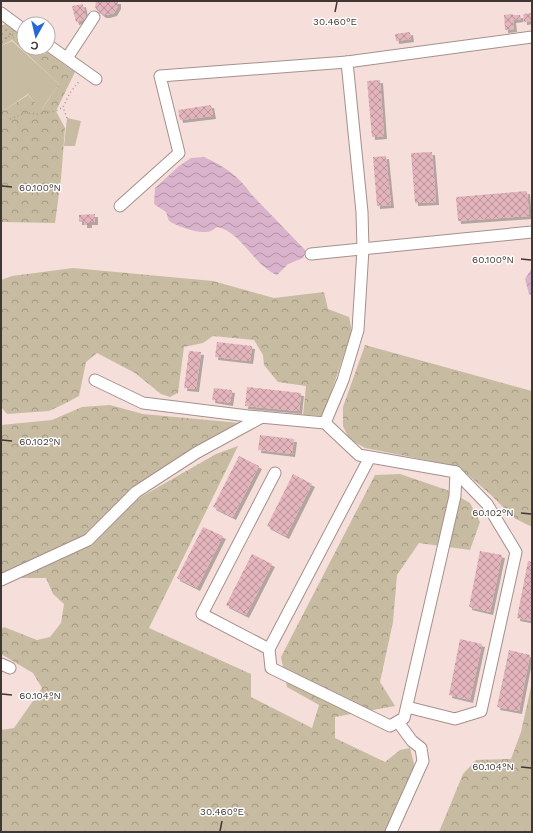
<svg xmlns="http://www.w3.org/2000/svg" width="533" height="833" font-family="'Work Sans',sans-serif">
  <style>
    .grass { fill: url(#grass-dots) }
    .forest { fill: url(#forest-crowns) }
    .garden { fill: #c7bca1 }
    .water { fill: url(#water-waves) }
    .building { fill: url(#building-cross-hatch); filter: url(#shadow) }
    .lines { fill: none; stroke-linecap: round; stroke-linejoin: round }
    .minor-casing { stroke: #a5908b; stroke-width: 13 }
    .path { stroke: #a99894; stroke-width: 1.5; stroke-dasharray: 1 3; stroke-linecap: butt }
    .minor { stroke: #fff; stroke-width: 11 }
    .ticks { fill: none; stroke: #403735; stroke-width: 1.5 }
    .ticks-label { font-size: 10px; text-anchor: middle; fill: #403735; stroke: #fff; stroke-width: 3; stroke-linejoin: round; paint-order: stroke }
  </style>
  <defs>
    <pattern id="grass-dots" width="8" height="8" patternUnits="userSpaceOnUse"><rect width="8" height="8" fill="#c7bca1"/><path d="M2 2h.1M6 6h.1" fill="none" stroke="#a39a84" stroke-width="1.8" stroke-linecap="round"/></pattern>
    <pattern id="forest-crowns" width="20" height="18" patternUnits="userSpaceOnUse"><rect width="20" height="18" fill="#c7bca1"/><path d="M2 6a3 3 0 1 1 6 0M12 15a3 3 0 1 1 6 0" fill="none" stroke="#a39a84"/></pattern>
    <pattern id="water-waves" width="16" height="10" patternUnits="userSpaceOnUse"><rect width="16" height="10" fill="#d9b2cb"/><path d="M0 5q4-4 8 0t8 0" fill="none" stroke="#b192a6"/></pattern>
    <pattern id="building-cross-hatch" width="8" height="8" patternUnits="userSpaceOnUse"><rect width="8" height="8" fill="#e4b4bc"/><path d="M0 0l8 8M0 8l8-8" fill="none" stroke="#ba939a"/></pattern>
    <filter id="shadow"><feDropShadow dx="3" dy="3" stdDeviation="0" flood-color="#0004"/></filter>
  </defs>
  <rect width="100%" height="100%" fill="#f6dfda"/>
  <!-- grass -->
  <polygon class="grass" points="5,24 20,33 12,40 1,46 1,26"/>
  <!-- forest -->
  <g class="forest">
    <polygon points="20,33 24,36 24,48 41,48 75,72 56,111 65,128 61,179 55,223 1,222 1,105 5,110 28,95 42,109 59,84 12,40"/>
    <polygon points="73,268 213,281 274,298 324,292 328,309 349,317 352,331 323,416 303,415 306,386 278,382 264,365 263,355 254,340 213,336 203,343 184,347 178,393 170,397 161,394 135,373 97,353 86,362 79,396 66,403 49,411 7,414 1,407 1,280 12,276"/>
    <polygon points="365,345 532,391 532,527 514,518 490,494 460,468 446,464 365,448 349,439 343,426 343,407"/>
    <polygon points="110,405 143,414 240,423 134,488 87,536 1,576 1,425 52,420 82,407"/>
    <polygon points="238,446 149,628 251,674 251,697 312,728 319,705 287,687 281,657 375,475 400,474 447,490 470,503 480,522 470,550 419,543 397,575 393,622 380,682 395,706 335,717 335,738 385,762 400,750 410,748 415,768 388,832 1,832 1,730 14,728 42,688 33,673 1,654 1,629 4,627 37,640 50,637 61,623 64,604 53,594 46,578 19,578 91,543 139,498 216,454"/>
    <polygon points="532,682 532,832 439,832 463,774 476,760 511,759 521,732"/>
  </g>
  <!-- garden -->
  <g class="garden">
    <polygon points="12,41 59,84 41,110 28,94 5,110 1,105 1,46"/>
    <polygon points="67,118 81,121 75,146 64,146"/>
  </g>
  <!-- water -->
  <g class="water">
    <path d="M204 157C224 166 239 176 251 194L306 251 303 258 288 264 277 275C253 265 242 232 217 227 215 228 213 230 211 231 200 235 179 227 169 221L166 212 154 204 155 188 179 166 191 158Z"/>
    <polygon points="532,268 532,296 529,294 525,279"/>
  </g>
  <!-- building -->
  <g class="building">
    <polygon points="96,1 118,1 118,6 114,13 107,15 103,15 97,10 95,7"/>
    <polygon points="83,4 86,19 76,22 72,6"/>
    <polygon points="532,13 532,21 524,22 523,14"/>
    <polygon points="513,14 513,15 520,15 521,19 513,20 514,29 505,30 504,15"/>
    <polygon points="410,32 411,39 396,41 395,34"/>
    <polygon points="380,80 384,136 372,137 367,81"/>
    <polygon points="211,105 213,116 180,120 178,110"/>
    <polygon points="432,152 436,202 415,203 411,153"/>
    <polygon points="386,156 391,205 377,206 373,157"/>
    <polygon points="527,191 529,216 458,221 456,197"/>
    <polygon points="95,214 95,222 89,222 89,225 84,225 84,222 79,222 79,215"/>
    <polygon points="217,342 252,346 250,361 215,357"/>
    <polygon points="189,351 201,352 196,389 184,388"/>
    <polygon points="247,387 301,393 299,411 245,406"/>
    <polygon points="214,388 232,390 230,403 212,400"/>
    <polygon points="260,435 294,439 292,454 258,450"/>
    <polygon points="239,456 259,466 233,517 213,507"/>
    <polygon points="293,474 312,484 286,536 267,526"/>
    <polygon points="203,527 223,536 197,588 177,578"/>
    <polygon points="480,551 502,555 490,612 469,607"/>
    <polygon points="252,554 272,564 246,615 226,605"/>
    <polygon points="528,561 532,562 532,621 517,618"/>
    <polygon points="460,639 482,644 470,700 449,695"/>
    <polygon points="509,650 530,655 519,711 497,707"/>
  </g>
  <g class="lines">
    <!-- minor casing -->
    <g class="minor-casing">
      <g id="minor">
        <polyline points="1,13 24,30"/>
        <polyline points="48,45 96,79"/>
        <polyline points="67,58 94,17"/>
        <polyline points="120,206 179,153 160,76 347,62"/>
        <polyline points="311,254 532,232"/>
        <polyline points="95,380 143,403 248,416 325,423 343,380 358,330 363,249 362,212 347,62 532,37"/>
        <polyline points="325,423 359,455 456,472 455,496 404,718 390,726 271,668 269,649 370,457"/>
        <polyline points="1,580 88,540 136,492 196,453 262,417"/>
        <polyline points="269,649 202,614 275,473"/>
        <polyline points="1,664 10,668"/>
        <polyline points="407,707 455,719 481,711 516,552 487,504 456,472"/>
        <polyline points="391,832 423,761 421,748 412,741 398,722"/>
      </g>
    </g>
    <!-- path -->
    <g class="path">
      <polyline points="1,40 14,34"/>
      <polyline points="67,118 63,107 70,93 80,80"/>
      <polyline points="10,119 25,113 38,114 56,111 63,107"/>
    </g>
    <!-- minor -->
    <use href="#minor" class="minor"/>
  </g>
  <!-- ticks -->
  <path class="ticks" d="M335 12 337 2M2 186 12 187M521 259 531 260M2 440 12 441M521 513 531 514M2 694 12 695M521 767 531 768M220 831 222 821"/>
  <g class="ticks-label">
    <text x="335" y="25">30.460°E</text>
    <text x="40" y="191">60.100°N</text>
    <text x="493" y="263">60.100°N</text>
    <text x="40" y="445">60.102°N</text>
    <text x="493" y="516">60.102°N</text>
    <text x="40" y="699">60.104°N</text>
    <text x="493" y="770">60.104°N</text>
    <text x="222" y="815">30.460°E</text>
  </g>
  <!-- border -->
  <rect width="533" height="833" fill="none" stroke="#403735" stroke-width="4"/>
  <!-- north arrow -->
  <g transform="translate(36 36) rotate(188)"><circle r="19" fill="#ffffff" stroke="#b3afae"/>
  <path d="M0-3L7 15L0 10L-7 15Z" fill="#2669d6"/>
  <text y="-6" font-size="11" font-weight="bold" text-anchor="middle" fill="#403735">С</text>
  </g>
</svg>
